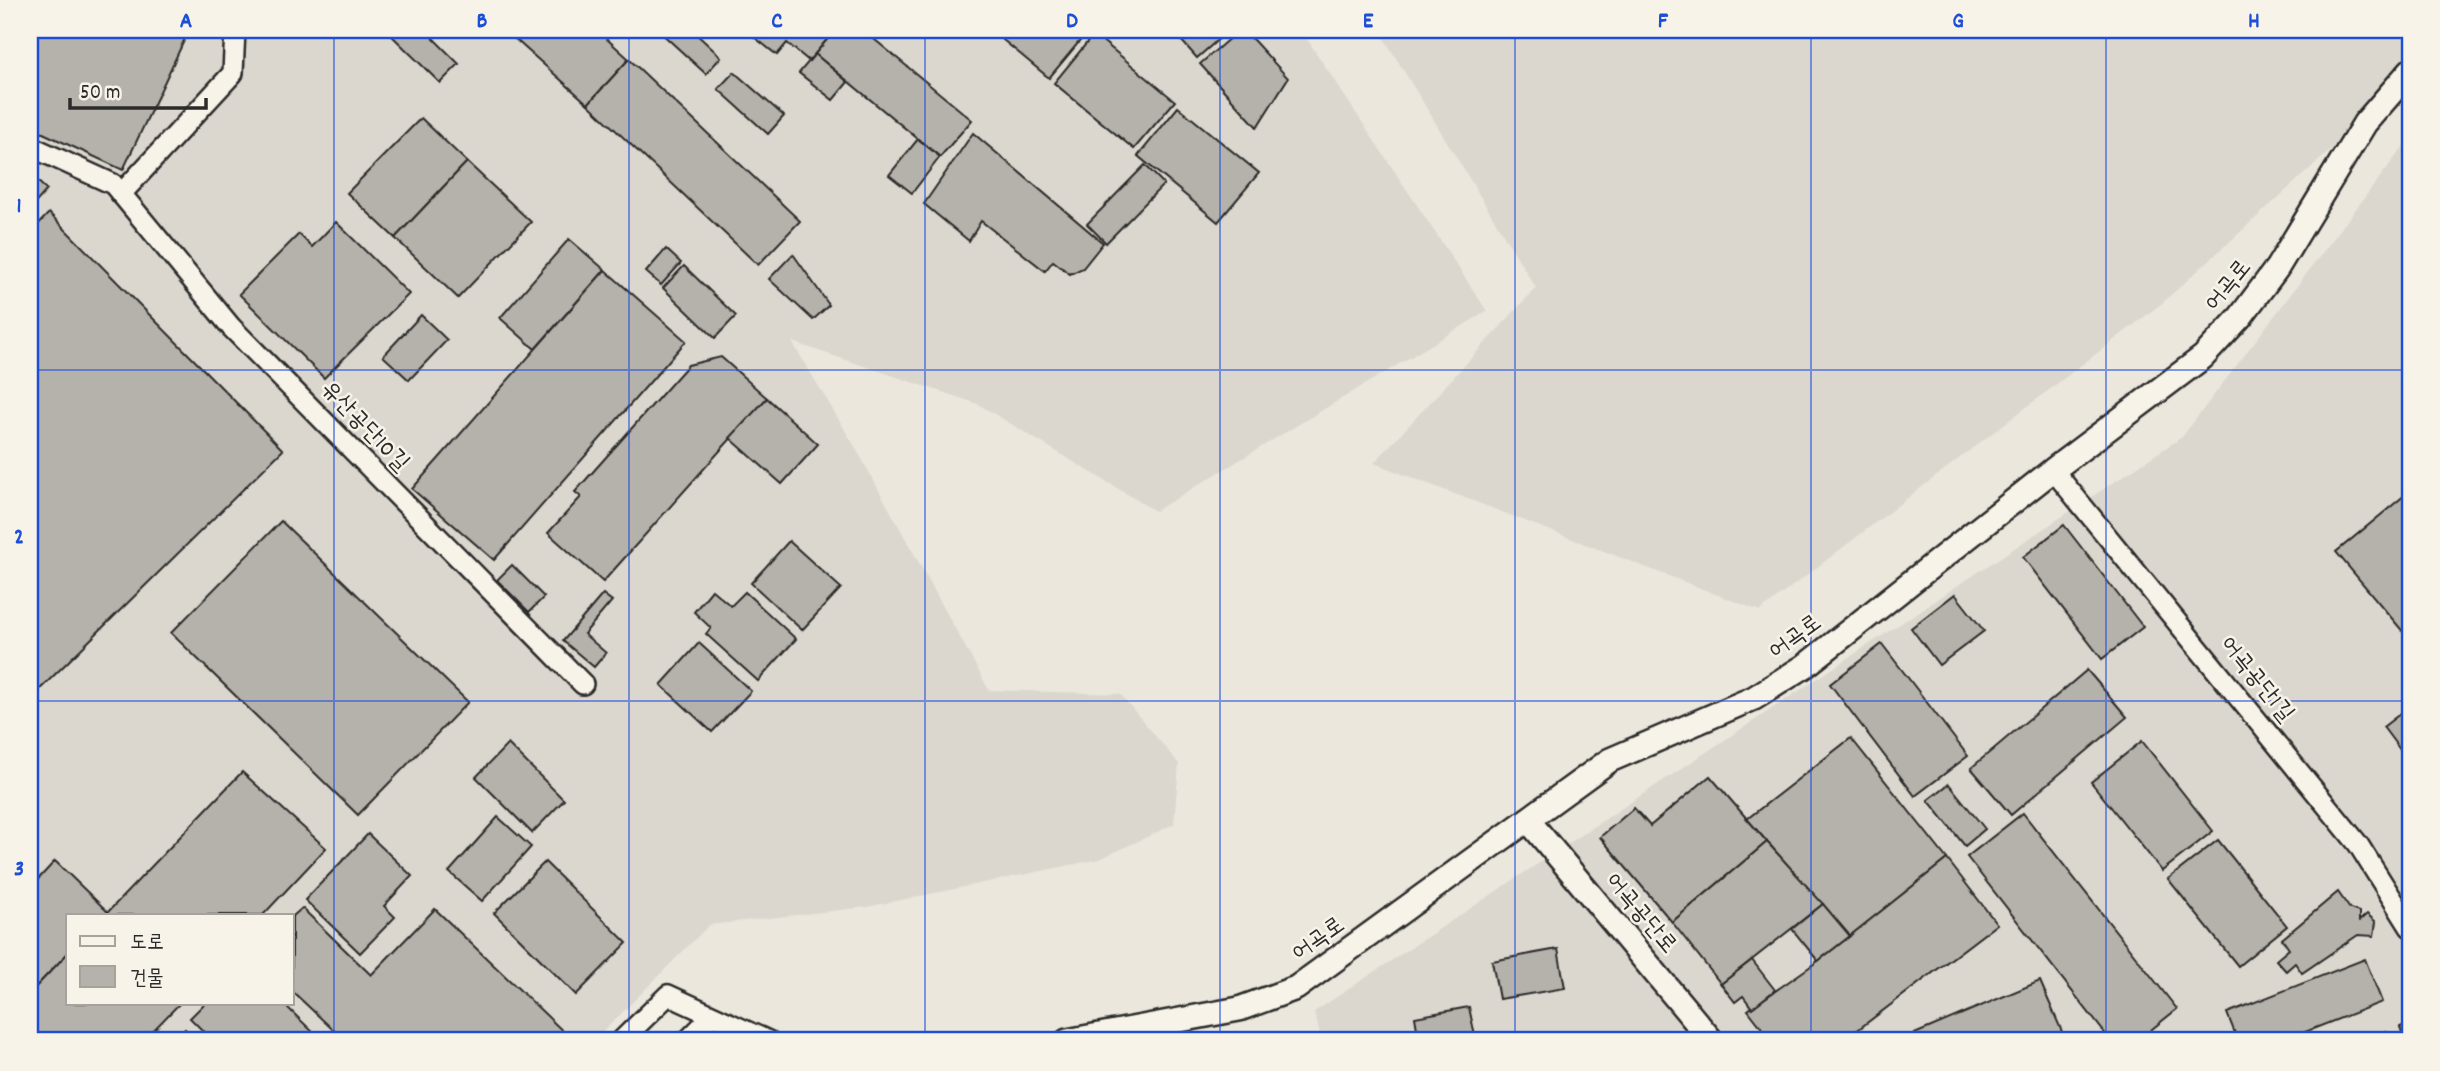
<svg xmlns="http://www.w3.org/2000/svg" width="2440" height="1071" font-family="Dekko,'Poor Story',sans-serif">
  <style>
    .built { fill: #dbd7ce; fill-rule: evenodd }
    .building { fill: #b5b2ab; stroke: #2b2b2b; stroke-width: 2 }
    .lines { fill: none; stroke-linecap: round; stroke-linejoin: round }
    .minor-casing { stroke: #2b2b2b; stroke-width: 24 }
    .tertiary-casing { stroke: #2b2b2b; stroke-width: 28 }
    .minor { stroke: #f7f3e8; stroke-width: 19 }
    .tertiary { stroke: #f7f3e8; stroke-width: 23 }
    .grid { fill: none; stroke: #1d4ed8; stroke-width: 2; stroke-opacity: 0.55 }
    .labels { text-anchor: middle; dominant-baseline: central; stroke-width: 5; stroke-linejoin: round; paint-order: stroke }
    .street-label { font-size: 24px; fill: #2b2b2b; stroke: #f7f3e8 }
    .neatline { fill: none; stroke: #1d4ed8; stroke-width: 2.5 }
    .grid-label { font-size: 23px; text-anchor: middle; font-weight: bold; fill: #1d4ed8 }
  </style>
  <rect width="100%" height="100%" fill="#ebe7dd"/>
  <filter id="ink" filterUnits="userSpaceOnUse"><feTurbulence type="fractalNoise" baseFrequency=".0143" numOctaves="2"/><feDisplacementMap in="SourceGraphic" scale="14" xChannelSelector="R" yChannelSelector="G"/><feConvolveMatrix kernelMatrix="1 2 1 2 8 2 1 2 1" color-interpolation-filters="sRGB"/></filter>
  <g filter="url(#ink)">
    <!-- built -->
    <g class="built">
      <path d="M30 30H1301L1487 311 1155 511 978 404 792 342 854 445 989 690 1120 694 1179 764 1174 824 1100 859 867 907 709 925 594 1041H30ZM68 915H292V1003H68Z"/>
      <polygon points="1379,30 2410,30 2410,78 2161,304 1760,611 1374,463 1536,288"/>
      <polygon points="2410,138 2410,1041 1322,1041 1314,1012 2182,437"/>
    </g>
    <!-- building -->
    <g class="building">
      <polygon points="30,30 189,30 123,170 30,127"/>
      <polygon points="386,30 425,30 459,64 440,83"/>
      <polygon points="505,30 597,30 629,59 588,104"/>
      <polygon points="658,30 692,30 721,57 706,74"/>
      <polygon points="745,30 835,30 809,61 787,43 777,55"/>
      <polygon points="835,30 863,30 972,120 940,157 815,54"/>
      <polygon points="991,30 1089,30 1049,78"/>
      <polygon points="1172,30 1229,30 1197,58"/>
      <polygon points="1239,30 1244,30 1288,78 1257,127 1200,64"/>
      <polygon points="1094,34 1175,101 1134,149 1054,83"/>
      <polygon points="815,54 848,82 833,100 799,73"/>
      <polygon points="629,59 800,221 758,265 588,104"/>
      <polygon points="734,72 784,116 768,134 718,89"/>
      <polygon points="1178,107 1259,173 1218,222 1138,156"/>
      <polygon points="421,118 467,162 395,238 347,193"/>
      <polygon points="973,133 1103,243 1083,268 1070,274 1053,261 1045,271 981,221 969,241 924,204"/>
      <polygon points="918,139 940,157 912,193 889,175"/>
      <polygon points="467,162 531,222 458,298 395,238"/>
      <polygon points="1145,165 1164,184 1106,243 1087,224"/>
      <polygon points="32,176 47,190 30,209 30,179"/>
      <polygon points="49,213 283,450 30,699 30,233"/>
      <polygon points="336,222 409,294 324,378 239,294 299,234 312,247"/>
      <polygon points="569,239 605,270 535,349 500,318"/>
      <polygon points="666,249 681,263 661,285 646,272"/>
      <polygon points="793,254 829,305 813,320 769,279"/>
      <polygon points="684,266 736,316 715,338 663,288"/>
      <polygon points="605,270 686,341 494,560 412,489"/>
      <polygon points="421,315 447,340 409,380 383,356"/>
      <polygon points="721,357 767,398 603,582 548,533 581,497 575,492 688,365"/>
      <polygon points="767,398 818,444 782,484 730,438"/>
      <polygon points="2405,495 2410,501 2410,640 2336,552"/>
      <polygon points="281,521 468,702 358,815 171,633"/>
      <polygon points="2064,525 2143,627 2102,659 2023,557"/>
      <polygon points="789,541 841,588 802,630 751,583"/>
      <polygon points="512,565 544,597 529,612 497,580"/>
      <polygon points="712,590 731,606 745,592 796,639 758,681 706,634 711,628 694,612"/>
      <polygon points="603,594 612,601 584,634 606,653 594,667 563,641"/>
      <polygon points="1955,594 1984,631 1939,665 1911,628"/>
      <polygon points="699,643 751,691 712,732 661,685"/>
      <polygon points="1882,644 1968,756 1915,796 1830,684"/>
      <polygon points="2087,670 2127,717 2011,815 1971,768"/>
      <polygon points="2410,706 2410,763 2383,727"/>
      <polygon points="1851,738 1947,859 1850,936 1747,819"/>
      <polygon points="2142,741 2213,831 2162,871 2091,782"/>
      <polygon points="508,744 564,800 532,833 476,777"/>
      <polygon points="242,772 326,848 263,915 105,915"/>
      <polygon points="1710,776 1767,842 1672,922 1600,837 1634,808 1650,826"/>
      <polygon points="1949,784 1985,829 1965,846 1928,800"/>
      <polygon points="2023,813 2177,1009 2137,1041 2111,1041 1967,857"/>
      <polygon points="498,817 531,847 482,901 449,872"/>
      <polygon points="368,834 412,876 384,906 395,917 360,953 305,900"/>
      <polygon points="2218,840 2287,926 2238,966 2168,879"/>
      <polygon points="1767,842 1823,904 1721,984 1672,922"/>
      <polygon points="1947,859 1997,924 1843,1041 1772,1041 1748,1010 1818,961"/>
      <polygon points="55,861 108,912 105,915 68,915 68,953 30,993 30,888"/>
      <polygon points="545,862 627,943 576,995 494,913"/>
      <polygon points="2338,892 2350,909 2359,912 2359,921 2367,914 2376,922 2374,936 2358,935 2302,973 2295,963 2286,971 2276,960 2289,949 2282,939"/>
      <polygon points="1823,904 1850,936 1818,961 1792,929"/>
      <polygon points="302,908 371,975 435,909 569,1037 565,1041 345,1041 292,991 292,917"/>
      <polygon points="1558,949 1565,988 1499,999 1492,961"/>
      <polygon points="68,953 68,1003 180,1003 143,1041 30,1041 30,993"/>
      <polygon points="2365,959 2382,1002 2282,1041 2238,1041 2227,1013"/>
      <polygon points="1752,960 1775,990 1752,1008 1743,996 1735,1002 1721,984"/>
      <polygon points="2040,981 2066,1041 1898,1041"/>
      <polygon points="205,1003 283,1003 322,1041 213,1041 190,1018"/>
      <polygon points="1469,1007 1476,1041 1419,1041 1415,1017"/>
      <polygon points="2410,1023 2410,1041 2405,1041 2400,1027"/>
      <polygon points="185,1029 198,1041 174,1041"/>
      <polygon points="2386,1031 2390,1041 2357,1041"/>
      <polygon points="1417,1032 1419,1041 1383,1041 1383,1039"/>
    </g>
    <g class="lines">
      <!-- minor casing -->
      <g class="minor-casing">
        <g id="minor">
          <polyline points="30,146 113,184 231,327 583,684"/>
          <polyline points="121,194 233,73 235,30"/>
          <polyline points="2053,470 2358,844 2410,927"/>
          <polyline points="621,1041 668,995 768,1041"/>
          <polyline points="687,1041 712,1016"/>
        </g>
      </g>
      <!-- tertiary casing -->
      <g class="tertiary-casing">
        <g id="tertiary">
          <polyline points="1528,820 1712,1041"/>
          <polyline points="1067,1041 1239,1009 1296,988 1610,760 1754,698 1805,666 2053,470 2203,357 2241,316 2277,268 2365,123 2410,71"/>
        </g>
      </g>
      <!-- minor -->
      <use href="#minor" class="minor"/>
      <!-- tertiary -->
      <use href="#tertiary" class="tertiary"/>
    </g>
  </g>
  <!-- grid -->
  <path class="grid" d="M334 30V1041M629 30V1041M925 30V1041M1220 30V1041M1515 30V1041M1811 30V1041M2106 30V1041M30 370H2410M30 701H2410"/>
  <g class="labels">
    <!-- street labels -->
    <g class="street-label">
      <text transform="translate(2229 286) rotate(-51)">어곡로</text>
      <text transform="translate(364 427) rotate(46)">유산공단10길</text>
      <text transform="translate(1796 638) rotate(-36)">어곡로</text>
      <text transform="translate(2256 680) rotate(51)">어곡공단1길</text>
      <text transform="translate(1640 914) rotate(50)">어곡공단로</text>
      <text transform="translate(1319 940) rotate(-35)">어곡로</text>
    </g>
  </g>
  <!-- margin -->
  <rect width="2440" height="1071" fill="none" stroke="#f7f3e8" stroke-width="77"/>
  <!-- legend -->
  <rect x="66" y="914" width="228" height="91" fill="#f7f3e8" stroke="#a5a39c" stroke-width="2"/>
  <rect x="80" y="936" width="35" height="10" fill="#f7f3e8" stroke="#a5a39c" stroke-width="2"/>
  <text x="130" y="948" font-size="21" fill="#2b2b2b">도로</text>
  <rect x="80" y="966" width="35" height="21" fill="#b5b2ab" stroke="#a5a39c" stroke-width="2"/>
  <text x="130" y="984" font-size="21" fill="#2b2b2b">건물</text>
  <!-- scale -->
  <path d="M70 98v10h136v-10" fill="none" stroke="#2b2b2b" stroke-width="3.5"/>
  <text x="80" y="98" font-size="21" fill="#2b2b2b" stroke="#f7f3e8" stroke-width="5" paint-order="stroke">50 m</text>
  <rect x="38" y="38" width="2364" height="994" class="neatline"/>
  <g class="grid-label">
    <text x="186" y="27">A</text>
    <text x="482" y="27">B</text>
    <text x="777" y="27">C</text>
    <text x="1072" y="27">D</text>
    <text x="1368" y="27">E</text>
    <text x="1663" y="27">F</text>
    <text x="1958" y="27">G</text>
    <text x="2254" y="27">H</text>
    <text x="19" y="212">1</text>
    <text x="19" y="543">2</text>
    <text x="19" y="875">3</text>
  </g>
</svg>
